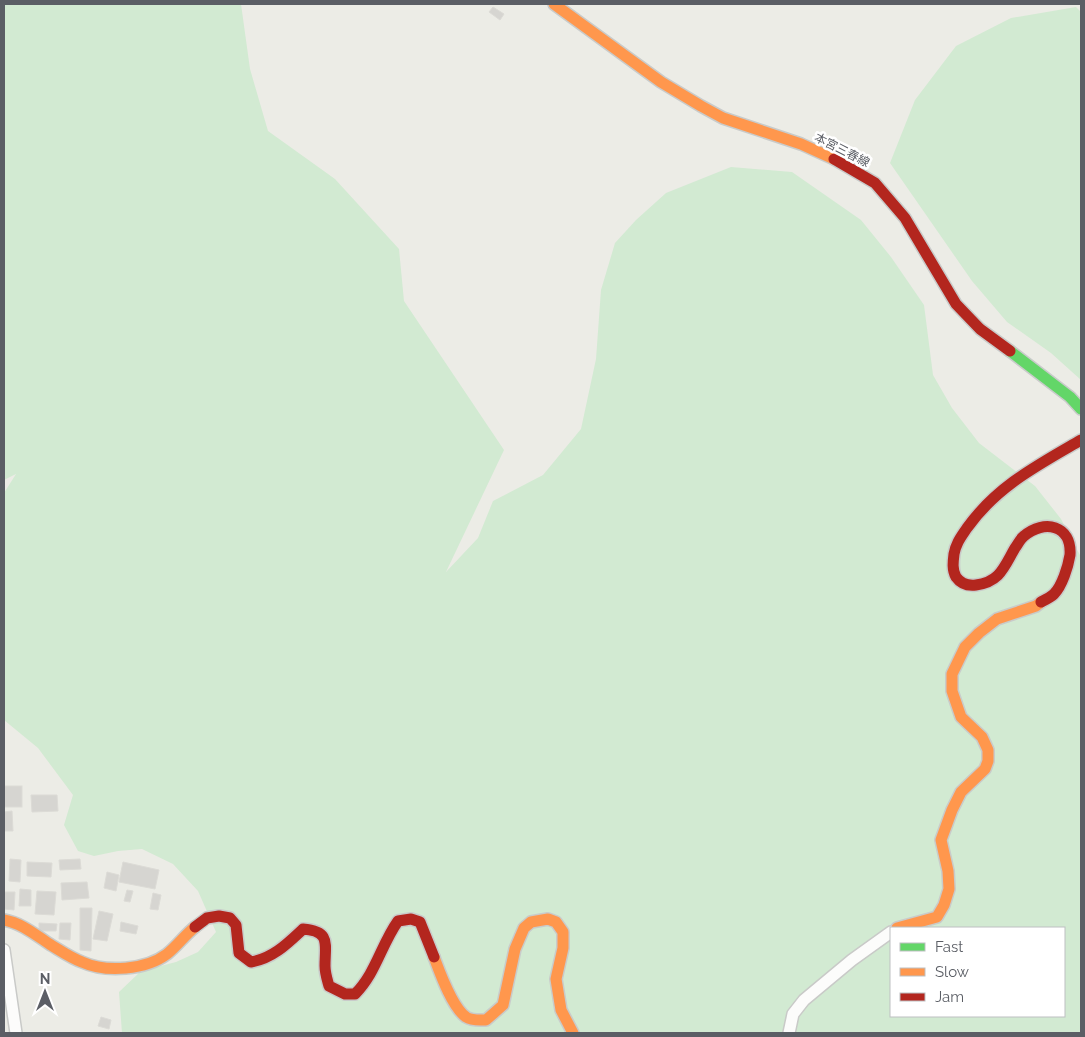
<svg xmlns="http://www.w3.org/2000/svg" width="1085" height="1037" font-family="Raleway,'Noto Sans JP',sans-serif">
  <style>
    .green { fill: #d2ead2; fill-rule: evenodd }
    .building { fill: #d6d5d1; stroke: #dcdbd6 }
    .lines { fill: none; stroke-linecap: round; stroke-linejoin: round }
    .street-casing { stroke: #c9cac8; stroke-width: 14 }
    .fast-casing { stroke: #c9cbca; stroke-width: 14 }
    .slow-casing { stroke: #c9cbca; stroke-width: 14 }
    .jam-casing { stroke: #c9cbca; stroke-width: 14 }
    .street { stroke: #fcfcfb; stroke-width: 11 }
    .fast { stroke: #63d668; stroke-width: 11 }
    .slow { stroke: #ff974d; stroke-width: 11 }
    .jam { stroke: #b3261e; stroke-width: 11 }
    .labels { text-anchor: middle; dominant-baseline: central; stroke-width: 5; stroke-linejoin: round; paint-order: stroke }
    .street-label { font-size: 12px; fill: #5b5e65; stroke: #fff }
  </style>
  <rect width="100%" height="100%" fill="#ecece6"/>
  <!-- green -->
  <g class="green">
    <path d="M4 4H241L250 69 268 131 335 179 399 249 404 301 504 450 446 572 478 538 493 501 543 475 581 429 596 359 601 290 615 243 636 220 666 193 731 167 792 172 861 220 891 257 924 305 933 375 952 408 979 443 1035 486 1061 519 1081 557V1033H122L119 992 141 971 176 962 198 952 216 932 198 891 173 864 142 849 118 851 94 856 78 851 64 825 73 795 38 748 4 720V493L16 474 4 480ZM891 928H1064V1016H891Z"/>
    <polygon points="1076,7 1081,12 1081,380 1051,353 1007,322 972,281 890,163 915,100 956,46 1011,18"/>
  </g>
  <!-- building -->
  <g class="building">
    <polygon points="493,7 504,14 500,20 489,12"/>
    <rect x="4" y="786" width="18" height="21"/>
    <polygon points="31,795 57,795 58,811 32,812"/>
    <polygon points="12,811 13,831 4,831 4,812"/>
    <polygon points="10,859 21,860 20,882 9,881"/>
    <polygon points="80,859 81,869 60,870 59,860"/>
    <polygon points="27,862 52,863 51,877 27,876"/>
    <polygon points="123,862 159,870 155,889 119,882"/>
    <polygon points="107,872 119,875 116,891 104,888"/>
    <polygon points="87,882 89,898 62,900 61,883"/>
    <polygon points="20,889 31,890 31,906 19,906"/>
    <polygon points="127,890 133,891 130,902 124,901"/>
    <polygon points="37,891 56,892 54,915 35,914"/>
    <polygon points="4,892 15,892 14,910 4,909"/>
    <polygon points="153,893 161,895 158,910 150,909"/>
    <polygon points="80,908 92,908 91,951 80,950"/>
    <polygon points="99,911 113,914 107,941 93,939"/>
    <polygon points="121,922 138,926 136,934 120,931"/>
    <polygon points="39,923 57,924 56,931 39,931"/>
    <polygon points="60,923 71,923 70,940 59,939"/>
    <polygon points="101,1017 111,1020 109,1029 98,1026"/>
  </g>
  <g class="lines">
    <!-- street casing -->
    <g class="street-casing">
      <g id="street">
        <polyline points="4,950 16,1033"/>
        <polyline points="789,1033 793,1014 804,1000 852,960 891,932"/>
      </g>
    </g>
    <!-- fast casing -->
    <g class="fast-casing">
      <polyline id="fast" points="1010,351 1070,397 1081,409"/>
    </g>
    <!-- slow casing -->
    <g class="slow-casing">
      <g id="slow">
        <polyline points="554,4 661,82 701,106 723,118 801,144 834,159"/>
        <path d="M4 920C22 923 37 936 51 945 61 951 71 958 82 962 106 973 146 970 167 954 177 946 185 935 195 927"/>
        <polyline points="897,928 937,917 944,905 949,889 948,871 941,840 952,810 961,792 985,769 988,761 988,750 982,737 961,717 952,691 952,674 965,647 979,633 997,619 1036,606 1041,602"/>
        <path d="M434 957C440 973 452 1007 466 1017 472 1021 480 1020 486 1020L503 1005 515 949 524 928 531 922 548 919 556 922 563 932V948L556 979 561 1010 573 1033"/>
      </g>
    </g>
    <!-- jam casing -->
    <g class="jam-casing">
      <g id="jam">
        <polyline points="834,159 875,183 905,218 956,304 980,329 1010,351"/>
        <path d="M1041 602C1045 600 1051 597 1054 594 1062 586 1068 567 1070 555 1072 525 1044 519 1024 536 1020 539 1018 544 1015 548 1004 567 1000 582 976 585 968 586 961 584 956 577 952 570 953 562 954 554 956 543 961 537 967 528 997 486 1038 465 1081 440"/>
        <path d="M195 927 207 918 219 916 230 918 236 925 239 953 251 962C273 958 287 944 303 929 331 931 325 944 325 966 325 973 327 979 329 986L345 994H355C376 973 381 945 398 921L411 919 420 922 434 957"/>
      </g>
    </g>
    <!-- street -->
    <use href="#street" class="street"/>
    <!-- fast -->
    <use href="#fast" class="fast"/>
    <!-- slow -->
    <use href="#slow" class="slow"/>
    <!-- jam -->
    <use href="#jam" class="jam"/>
  </g>
  <g class="labels">
    <!-- street labels -->
    <g class="street-label">
      <text transform="translate(842 150) rotate(27)">本宮三春線</text>
    </g>
  </g>
  <!-- border -->
  <rect width="1085" height="1037" fill="none" stroke="#5b5e65" stroke-width="10"/>
  <!-- legend -->
  <rect x="890" y="927" width="175" height="90" fill="#ffffff" stroke="#bdbfc1"/>
  <rect x="900" y="943" width="25" height="8" fill="#63d668" stroke="#bdbfc1"/>
  <text x="935" y="952" font-size="15" fill="#5b5e65">Fast</text>
  <rect x="900" y="968" width="25" height="8" fill="#ff974d" stroke="#bdbfc1"/>
  <text x="935" y="977" font-size="15" fill="#5b5e65">Slow</text>
  <rect x="900" y="993" width="25" height="8" fill="#b3261e" stroke="#bdbfc1"/>
  <text x="935" y="1002" font-size="15" fill="#5b5e65">Jam</text>
  <!-- north arrow -->
  <g transform="translate(45 992)" stroke="#ffffff" stroke-width="4" paint-order="stroke">
  <path d="M0-4L9 19L0 12L-9 19Z" fill="#5b5e65"/>
  <text y="-8" font-size="14" font-weight="bold" text-anchor="middle" fill="#5b5e65">N</text>
  </g>
</svg>
